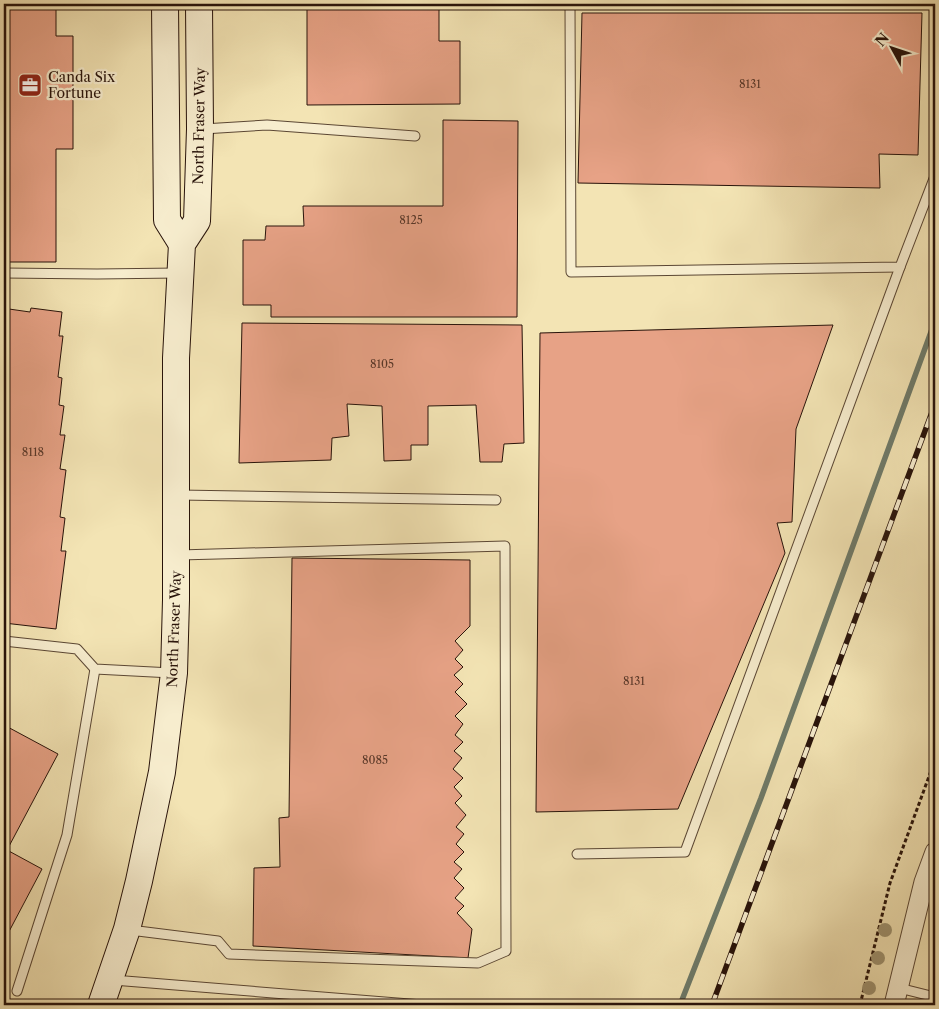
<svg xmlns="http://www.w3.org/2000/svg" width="939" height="1009" font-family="'Libre Caslon Text',serif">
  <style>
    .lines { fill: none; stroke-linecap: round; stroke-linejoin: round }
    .stream { stroke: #6e7a69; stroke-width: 5.5 }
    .building { fill: #e7a286; stroke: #28130a }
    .lane-casing { stroke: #5b4734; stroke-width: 11 }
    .street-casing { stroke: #5b4734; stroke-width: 21 }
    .secondary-casing { stroke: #28130a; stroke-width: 28 }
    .path { stroke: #28130a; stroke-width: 3; stroke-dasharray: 4 2.5; stroke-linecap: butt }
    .lane { stroke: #f7edce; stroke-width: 9 }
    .street { stroke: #f7edce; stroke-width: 19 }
    .secondary { stroke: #f7edce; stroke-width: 26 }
    .rail-casing { stroke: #28130a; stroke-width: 5.5 }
    .rail { stroke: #f7edce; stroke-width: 4; stroke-dasharray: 11; stroke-linecap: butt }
    .tree { fill: #9f9370 }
    .labels { text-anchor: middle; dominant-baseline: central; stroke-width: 4.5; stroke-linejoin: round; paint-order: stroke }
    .number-label { font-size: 11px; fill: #583729 }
    .poi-label { font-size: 14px; fill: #28130a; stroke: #f7edce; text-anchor: start }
    .street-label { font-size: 14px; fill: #28130a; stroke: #f7edce }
  </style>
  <rect width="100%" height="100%" fill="#f3e4b4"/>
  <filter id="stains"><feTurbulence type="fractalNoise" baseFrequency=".004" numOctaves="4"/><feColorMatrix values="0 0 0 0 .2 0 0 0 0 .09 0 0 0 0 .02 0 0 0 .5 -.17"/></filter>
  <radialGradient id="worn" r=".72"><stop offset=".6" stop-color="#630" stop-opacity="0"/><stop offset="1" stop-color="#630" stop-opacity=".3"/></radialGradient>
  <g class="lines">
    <!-- stream -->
    <polyline class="stream" points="680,1005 761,798 935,321"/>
  </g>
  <!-- building -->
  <g class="building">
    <polygon points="4,4 56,4 56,36 73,36 73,149 56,149 56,262 4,262"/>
    <polygon points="307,4 439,4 439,41 460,41 460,104 307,105"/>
    <polygon points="582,13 922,13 918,155 879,154 880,188 578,183"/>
    <polygon points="443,120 518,121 517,317 271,317 271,305 243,305 243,240 265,240 266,226 304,226 303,206 443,206"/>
    <polygon points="31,308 62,312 59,336 63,336 58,377 62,378 59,405 64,406 60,435 65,435 60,469 66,470 60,517 65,518 61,551 66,551 56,629 4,623 4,316 8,317 9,309 30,312"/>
    <polygon points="242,323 522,325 524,443 504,444 502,462 480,462 476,405 428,406 428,445 411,445 411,460 384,461 382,406 347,404 349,436 332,438 331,460 239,463"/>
    <polygon points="833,325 796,429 792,522 777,523 785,553 678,809 536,812 540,333"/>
    <polygon points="292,558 470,560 470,626 455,641 463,650 455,659 463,667 454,675 463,684 455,692 467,704 455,716 463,724 455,735 463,742 454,751 462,758 453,769 463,778 454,787 462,796 455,803 466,815 456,827 464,834 456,844 464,852 454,862 462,869 454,878 464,888 455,898 464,906 457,913 472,929 468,958 253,946 254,868 280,867 279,818 289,817"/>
    <polygon points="4,725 58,754 7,850 42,869 4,941"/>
  </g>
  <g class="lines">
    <!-- lane casing -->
    <g class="lane-casing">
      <g id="lane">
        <polyline points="570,4 571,272 900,267 935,176"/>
        <polyline points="203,129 267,125 415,136"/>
        <polyline points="4,273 97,274 178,273"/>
        <polyline points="179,495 496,500"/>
        <polyline points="4,641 77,649 95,669 172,673"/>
        <polyline points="577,854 685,852 900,267"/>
        <polyline points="130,930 218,941 229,954 478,963 506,951 505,546 179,555"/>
        <polyline points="113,980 422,1005"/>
        <polyline points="899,988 935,997"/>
        <polyline points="17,991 67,835 95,669"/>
      </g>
    </g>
    <!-- street casing -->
    <g class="street-casing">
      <polyline id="street" points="894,1005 924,882 935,852"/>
    </g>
    <!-- secondary casing -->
    <g class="secondary-casing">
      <g id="secondary">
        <polyline points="165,4 167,220 182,244"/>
        <polyline points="101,1005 127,929 139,881 162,772 174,673 176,600 176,358 182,244 197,221 200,129 199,4"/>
      </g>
    </g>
    <!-- path -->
    <polyline class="path" points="860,1005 890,883 935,760"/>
    <!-- lane -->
    <use href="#lane" class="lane"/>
    <!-- street -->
    <use href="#street" class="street"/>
    <!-- secondary -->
    <use href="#secondary" class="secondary"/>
    <!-- rail casing -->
    <g class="rail-casing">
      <polyline id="rail" points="712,1005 935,404"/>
    </g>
    <!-- rail -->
    <use href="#rail" class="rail"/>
  </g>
  <!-- trees -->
  <g class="tree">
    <circle cx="885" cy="930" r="7"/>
    <circle cx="878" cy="958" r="7"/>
    <circle cx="869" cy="988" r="7"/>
  </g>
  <!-- icons -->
  <defs>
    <g id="office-square" transform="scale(1.25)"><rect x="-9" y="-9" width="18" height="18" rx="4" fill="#8f2418" stroke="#f7edce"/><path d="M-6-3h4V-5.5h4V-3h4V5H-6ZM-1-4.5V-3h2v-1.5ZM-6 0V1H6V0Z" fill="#fff"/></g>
  </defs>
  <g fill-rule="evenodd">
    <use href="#office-square" x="30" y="85"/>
  </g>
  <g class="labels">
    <!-- number labels -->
    <g class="number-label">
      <text x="750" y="84">8131</text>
      <text x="411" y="220">8125</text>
      <text x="382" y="364">8105</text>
      <text x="33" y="452">8118</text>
      <text x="634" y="681">8131</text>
      <text x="375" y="760">8085</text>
    </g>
    <!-- poi labels -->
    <g class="poi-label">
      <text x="48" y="77">Canda Six<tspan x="48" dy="16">Fortune</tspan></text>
    </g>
    <!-- street labels -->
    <g class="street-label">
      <text transform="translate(199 126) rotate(-89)">North Fraser Way</text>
      <text transform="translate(174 629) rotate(-88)">North Fraser Way</text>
    </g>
  </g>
  <!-- margin -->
  <rect width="939" height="1009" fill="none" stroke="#f3e4b4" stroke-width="20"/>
  <rect x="5" y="5" width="929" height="999" fill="none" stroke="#28130a" stroke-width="2.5"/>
  <rect x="10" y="10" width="919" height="989" fill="none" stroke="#28130a"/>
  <!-- north arrow -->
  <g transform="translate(892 48) rotate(310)" stroke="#f7edce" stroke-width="4" paint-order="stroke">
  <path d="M0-4L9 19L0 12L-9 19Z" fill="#28130a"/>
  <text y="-8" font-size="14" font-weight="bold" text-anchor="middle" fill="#28130a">N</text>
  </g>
  <rect width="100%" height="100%" filter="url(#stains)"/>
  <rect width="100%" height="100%" fill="url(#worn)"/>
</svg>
